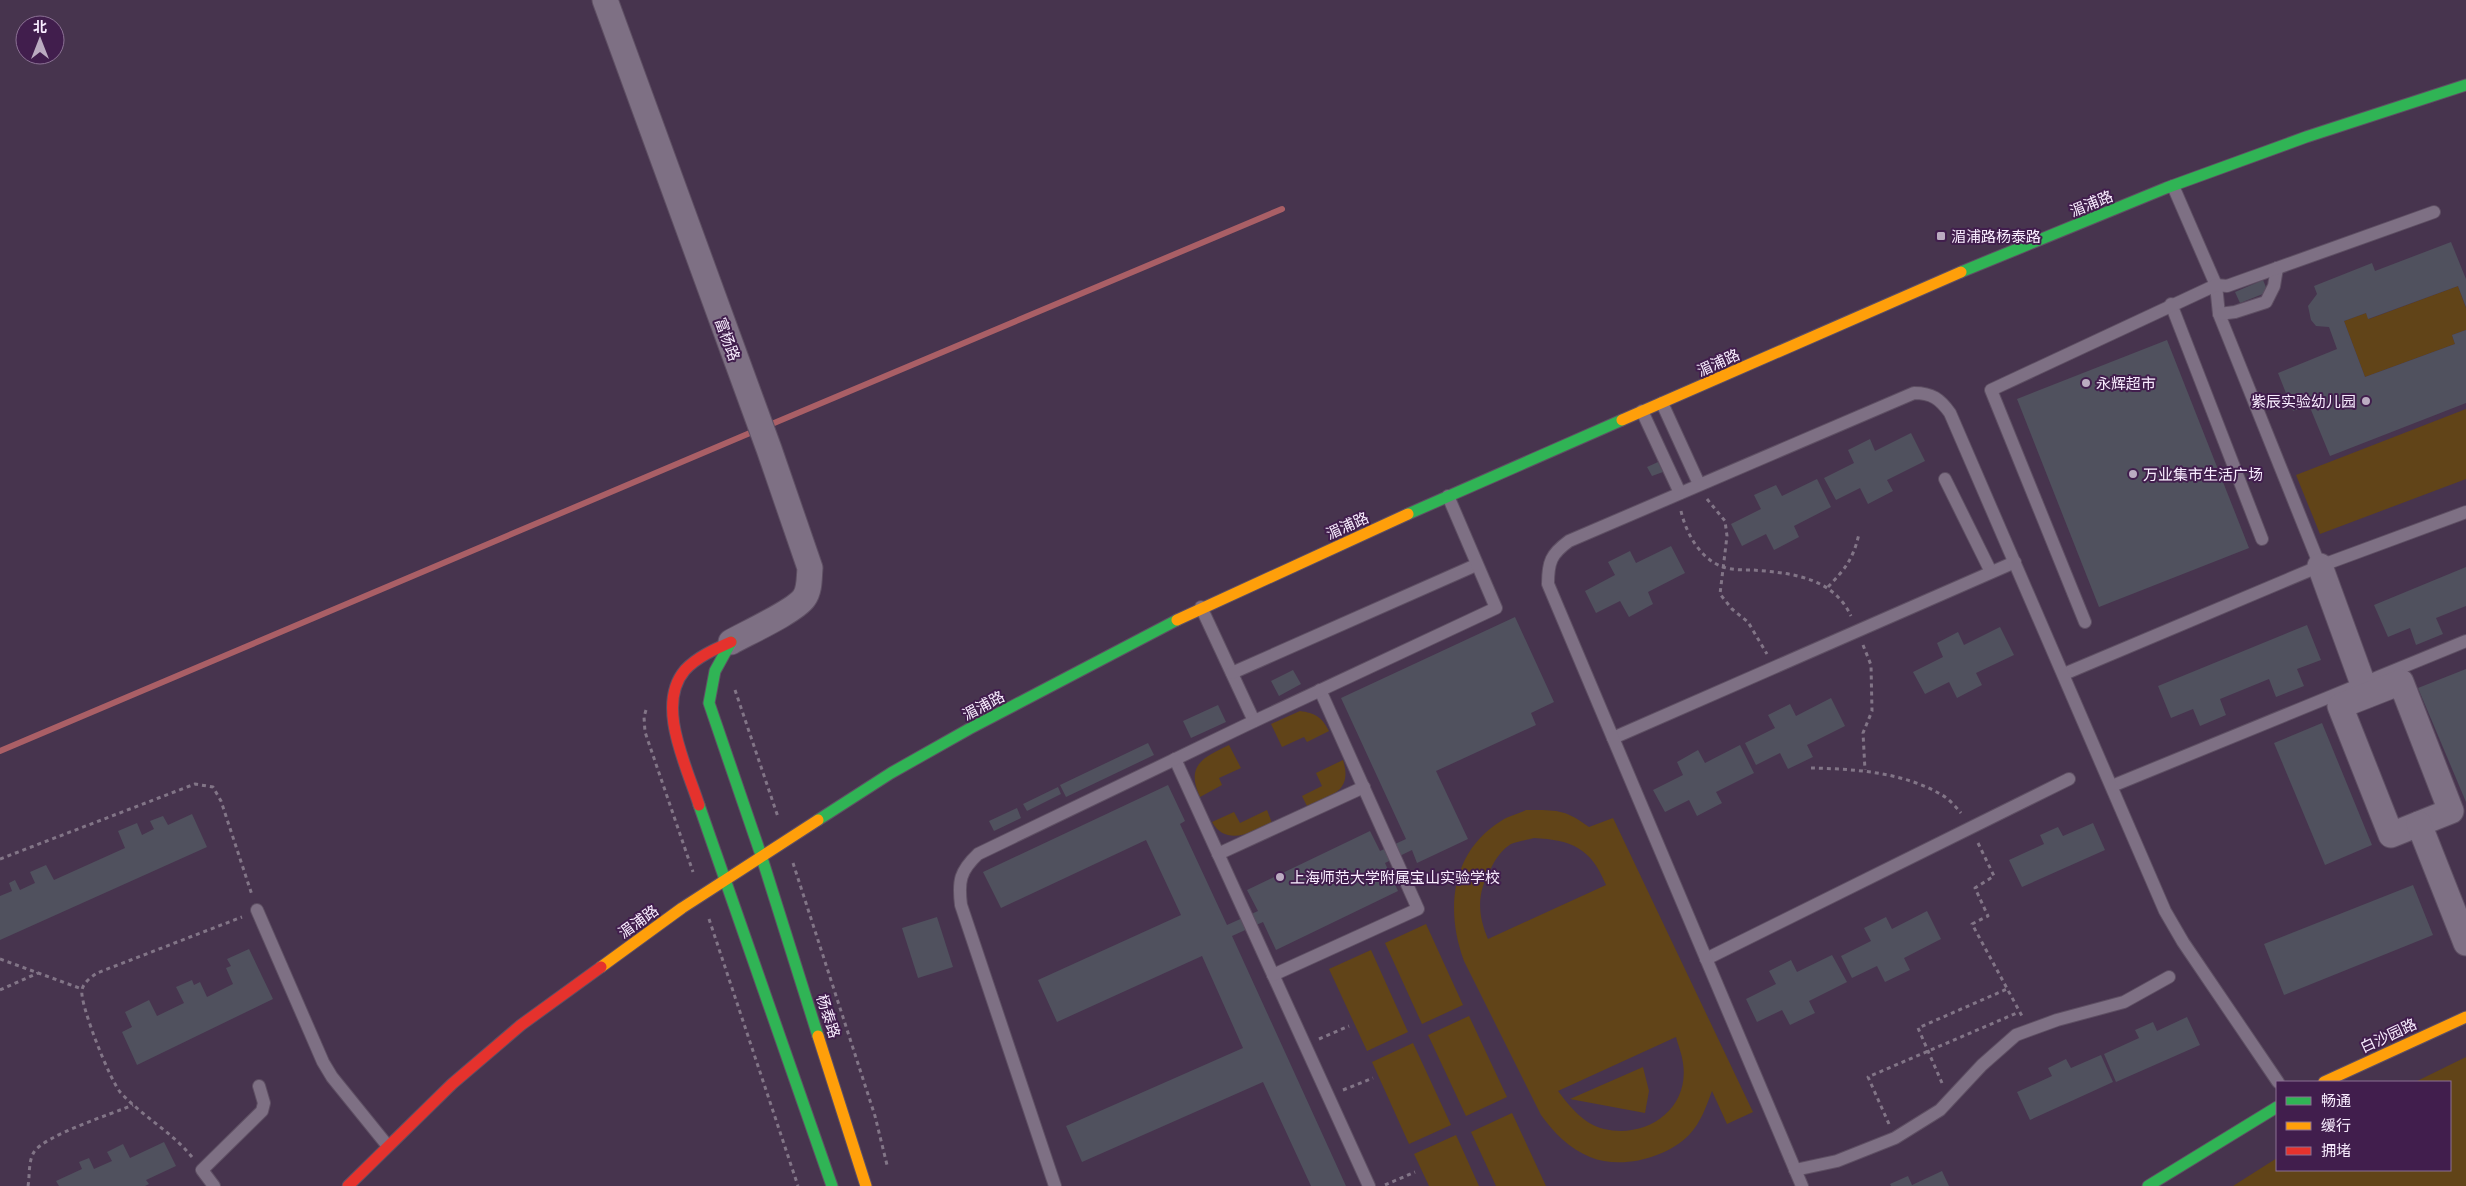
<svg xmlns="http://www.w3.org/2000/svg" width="2466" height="1186" font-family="'Playfair Display','Noto Sans SC',serif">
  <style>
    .green { fill: #614418; fill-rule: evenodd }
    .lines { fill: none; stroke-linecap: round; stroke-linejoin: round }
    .stream { stroke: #aa5f66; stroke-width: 6 }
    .building { fill: #50515e }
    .lane-casing { stroke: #5e4f63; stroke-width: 14 }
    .street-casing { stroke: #5e4f63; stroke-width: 27 }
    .fast-casing { stroke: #5e4f63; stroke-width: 13 }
    .slow-casing { stroke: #5e4f63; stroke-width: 13 }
    .jam-casing { stroke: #5e4f63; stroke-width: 13 }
    .path { stroke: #827587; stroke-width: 3; stroke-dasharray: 4 4; stroke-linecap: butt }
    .lane { stroke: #7e7084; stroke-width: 12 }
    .street { stroke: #7e7084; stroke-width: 25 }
    .fast { stroke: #30b455; stroke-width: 11 }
    .slow { stroke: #ff9f0a; stroke-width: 11 }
    .jam { stroke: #e5322d; stroke-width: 11 }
    .poi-dot { fill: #bbacc1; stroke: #411e4d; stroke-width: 2 }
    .labels { text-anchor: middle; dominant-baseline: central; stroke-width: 4; stroke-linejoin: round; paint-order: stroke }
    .street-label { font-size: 15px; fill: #f9edff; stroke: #411e4d }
    .poi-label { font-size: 15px; fill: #f9edff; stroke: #411e4d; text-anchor: start }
  </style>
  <rect width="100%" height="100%" fill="#47344e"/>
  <!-- green -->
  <g class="green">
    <polygon points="2458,286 2466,308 2466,330 2452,335 2455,344 2365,377 2344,321 2366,313 2369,319"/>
    <polygon points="2466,409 2466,479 2320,534 2296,475"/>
    <path d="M1300 711C1315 713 1322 717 1329 731L1307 742 1304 737 1282 747 1271 724Z"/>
    <path d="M1229 745 1241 768 1219 778 1222 785 1200 797C1185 765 1204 757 1229 745Z"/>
    <path d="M1343 760C1353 792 1331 795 1307 806L1302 796 1322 786 1316 773Z"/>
    <path d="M1267 810 1272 823C1253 832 1226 847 1212 822L1234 812 1240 823Z"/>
    <path d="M1526 810C1556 810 1565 809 1589 827L1613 818 1753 1112 1727 1124 1712 1091C1706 1107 1701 1122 1689 1135 1666 1158 1621 1170 1590 1157 1570 1149 1553 1132 1541 1115L1464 961C1445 910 1451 852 1501 821 1508 816 1518 814 1526 810ZM1534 838C1572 840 1591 848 1606 885L1488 939C1477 913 1477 893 1491 868 1495 860 1502 849 1511 844 1518 841 1527 840 1534 838ZM1676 1037C1678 1045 1682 1054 1683 1063 1690 1109 1647 1139 1604 1129 1585 1125 1569 1106 1558 1091Z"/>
    <polygon points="1426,924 1463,1005 1422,1024 1385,943"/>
    <polygon points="1371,950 1408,1032 1367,1051 1329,969"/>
    <polygon points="1469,1016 1507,1097 1466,1116 1428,1035"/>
    <polygon points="1413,1043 1451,1125 1409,1144 1372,1062"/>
    <polygon points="2466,1057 2466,1186 2233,1186 2277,1158 2277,1170 2450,1170 2450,1082 2415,1082"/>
    <polygon points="1643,1067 1649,1091 1645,1113 1570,1099"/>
    <polygon points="1512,1113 1546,1186 1496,1186 1471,1132"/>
    <polygon points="1456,1135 1479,1186 1429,1186 1414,1154"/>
  </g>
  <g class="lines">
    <!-- stream -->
    <g class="stream">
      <polyline points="767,426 1282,209"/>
      <polyline points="0,751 757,430"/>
    </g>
  </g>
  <!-- building -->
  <g class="building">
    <polygon points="2451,242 2466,279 2466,307 2458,286 2368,319 2366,313 2344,321 2365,377 2455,344 2452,335 2466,330 2466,403 2330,456 2309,405 2293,411 2278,373 2337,349 2329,327 2316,326 2311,320 2308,306 2317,294 2314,286 2372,263 2375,271"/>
    <polygon points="2263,280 2268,292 2240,303 2235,292"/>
    <polygon points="2167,340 2249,548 2099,607 2017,399"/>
    <polygon points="1911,433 1925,461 1887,480 1893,491 1868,504 1860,488 1836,500 1824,478 1854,463 1848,450 1870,439 1875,451"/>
    <polygon points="1658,462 1663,472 1652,476 1647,467"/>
    <polygon points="1817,479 1831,507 1794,526 1799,537 1774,550 1766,534 1742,546 1731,524 1761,509 1754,495 1776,485 1782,496"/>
    <polygon points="1671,546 1685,573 1648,592 1653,604 1629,617 1620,601 1596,613 1585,591 1615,575 1608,562 1630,551 1636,563"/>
    <polygon points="2466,567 2466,606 2436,618 2443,634 2416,645 2410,628 2388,637 2374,605"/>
    <polygon points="1515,617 1554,702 1531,713 1536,725 1436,771 1468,839 1417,863 1412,850 1385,863 1398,891 1276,950 1263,922 1232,936 1346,1186 1311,1186 1263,1082 1082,1162 1066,1126 1243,1048 1202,956 1057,1022 1038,980 1181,915 1146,840 1001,908 983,872 1168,785 1185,821 1180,824 1227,925 1258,911 1247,890 1370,831 1380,851 1406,839 1341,698"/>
    <polygon points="2307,625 2321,660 2297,669 2304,686 2276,697 2269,679 2220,699 2226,715 2200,726 2193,709 2171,718 2158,686"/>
    <polygon points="2000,627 2014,655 1976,673 1982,685 1957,698 1949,682 1925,694 1913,672 1943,657 1937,643 1958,632 1964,645"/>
    <polygon points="2466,669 2466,802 2418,688"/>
    <polygon points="1293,670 1301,684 1279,696 1271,681"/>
    <polygon points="1831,698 1845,726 1807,745 1813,757 1788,769 1780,753 1756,765 1745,743 1775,728 1768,715 1790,704 1796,716"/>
    <polygon points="1218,705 1226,722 1191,738 1183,721"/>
    <polygon points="2322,723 2372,845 2325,865 2274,743"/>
    <polygon points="1148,743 1154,755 1066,797 1060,785"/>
    <polygon points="1740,745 1754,773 1716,792 1722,803 1697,816 1689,800 1665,812 1653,790 1683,775 1677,762 1698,750 1705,763"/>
    <polygon points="1058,787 1061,794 1027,811 1023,804"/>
    <polygon points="1017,808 1021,818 994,831 989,821"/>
    <polygon points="192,814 207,847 0,940 0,896 12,891 9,883 15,880 20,890 35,883 30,872 46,865 54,880 125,848 118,831 137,823 142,835 154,829 150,821 163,816 168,825"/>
    <polygon points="2093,823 2105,850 2022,887 2009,860 2044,844 2040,835 2058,827 2063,836"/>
    <polygon points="2413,885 2433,935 2284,995 2264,944"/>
    <polygon points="1927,911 1941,939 1904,958 1910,970 1885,982 1877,966 1852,978 1841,956 1871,941 1864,928 1886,917 1892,929"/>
    <polygon points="937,917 953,967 918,978 902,928"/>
    <polygon points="249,949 273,999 137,1065 122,1032 132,1027 125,1012 149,1000 157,1016 184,1003 176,987 192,980 194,985 200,982 207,997 233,984 226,968 231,966 227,959"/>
    <polygon points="1832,955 1847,982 1809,1001 1815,1013 1790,1025 1782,1010 1757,1022 1746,999 1776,984 1769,971 1791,960 1797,972"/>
    <polygon points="2187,1017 2200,1045 2116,1082 2104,1054 2139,1038 2135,1030 2153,1022 2157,1031"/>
    <polygon points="2101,1055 2113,1082 2030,1120 2017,1092 2052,1076 2048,1068 2066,1059 2071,1068"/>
    <polygon points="164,1142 176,1166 146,1180 149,1184 145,1186 59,1186 56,1181 82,1169 79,1162 89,1158 94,1169 112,1161 107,1152 123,1144 130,1158"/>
    <polygon points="1942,1171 1949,1186 1891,1186 1890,1184 1908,1176 1912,1185"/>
  </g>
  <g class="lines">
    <!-- lane casing -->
    <g class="lane-casing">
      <g id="lane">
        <polyline points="2173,186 2216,285 2219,314 2320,566"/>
        <polyline points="2171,304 2262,539"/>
        <polyline points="2219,314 2235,312 2266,302 2274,286 2277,268"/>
        <polyline points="1662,403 1699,484"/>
        <polyline points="1642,411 1680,493"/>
        <polyline points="1945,479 1991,572"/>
        <polyline points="1201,607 1254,721"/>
        <polyline points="2085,622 1991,390 2216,285 2227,286 2434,212"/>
        <polyline points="1232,673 1476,565"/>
        <polyline points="2064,674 2320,566 2466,512"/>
        <polyline points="1613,738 2015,562"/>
        <polyline points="1175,759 1369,1186"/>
        <polyline points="2112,786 2466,641"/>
        <polyline points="1218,854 1364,787"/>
        <polyline points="257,910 323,1062 332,1077 387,1145"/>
        <polyline points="1706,959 2069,779"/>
        <polyline points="1273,975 1418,909 1320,690"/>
        <polyline points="1795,1170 1837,1161 1895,1138 1940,1110 1982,1065 2016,1035 2057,1020 2124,1002 2169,977"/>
        <polyline points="214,1186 202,1170 262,1111 264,1103 259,1086"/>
        <path d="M1055 1186 961 905C958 881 960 871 978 854L1244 726 1496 608 1448 496"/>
        <path d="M1802 1186 1548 584C1548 562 1551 554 1569 541L1914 393C1932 393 1940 399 1950 413L2165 911 2183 942 2278 1082"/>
      </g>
    </g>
    <!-- street casing -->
    <g class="street-casing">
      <g id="street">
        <path d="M605 0 769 449 810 568C809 578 810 590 804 598 795 611 747 633 731 642"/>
        <polyline points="2320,566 2367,695"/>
        <polygon points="2401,682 2451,811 2391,835 2340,706"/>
        <polyline points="2419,824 2466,943"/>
      </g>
    </g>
    <!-- fast casing -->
    <g class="fast-casing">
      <g id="fast">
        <polyline points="1961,272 2166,188 2306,137 2466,85"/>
        <polyline points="1408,514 1622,420"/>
        <polyline points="731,642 715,671 709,703 761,855 818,1036"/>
        <polyline points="699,805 832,1186"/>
        <polyline points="818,820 891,773 969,729 1177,620"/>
        <polyline points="2148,1186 2277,1107"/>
      </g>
    </g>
    <!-- slow casing -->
    <g class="slow-casing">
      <g id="slow">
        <polyline points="1622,420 1961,272"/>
        <polyline points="1177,620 1408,514"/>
        <polyline points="601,967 682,908 818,820"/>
        <polyline points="818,1036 866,1186"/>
        <polyline points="2324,1082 2466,1017"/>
      </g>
    </g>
    <!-- jam casing -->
    <g class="jam-casing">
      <g id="jam">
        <path d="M699 805C687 767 655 705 685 670 697 657 715 649 731 642"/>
        <polyline points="348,1186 452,1084 521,1025 601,967"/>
      </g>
    </g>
    <!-- path -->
    <g class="path">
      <polyline points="1707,499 1725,521 1727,536 1720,594 1732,609 1748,622 1767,654"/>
      <path d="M1681 511C1686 533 1700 559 1723 567 1731 570 1744 570 1753 570 1791 573 1833 577 1851 616"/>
      <path d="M1828 587C1846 568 1853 559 1859 534"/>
      <polyline points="1863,645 1871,665 1872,711 1863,733 1865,770"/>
      <polyline points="735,690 778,817"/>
      <polyline points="646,710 644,717 645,732 693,872"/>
      <path d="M1811 768C1855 769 1903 772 1942 795 1949 799 1956 807 1961 813"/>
      <polyline points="1978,843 1994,876 1975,888 1988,916 1972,924 2022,1016"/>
      <polyline points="0,859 195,784 213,787 221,801 252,895"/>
      <polyline points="793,863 875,1116 887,1165"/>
      <polyline points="709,919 798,1186"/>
      <polyline points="0,959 82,989"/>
      <polyline points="0,990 38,973"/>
      <polyline points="1319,1039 1349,1026"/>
      <polyline points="1942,1083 1918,1028 2007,989"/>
      <polyline points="1343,1090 1373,1078"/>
      <polyline points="1889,1124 1868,1077 2019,1012"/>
      <path d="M192 1157C172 1132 143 1117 121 1093 111 1083 79 1003 82 990 83 983 91 977 97 973L242 917"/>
      <polyline points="1385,1185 1415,1172"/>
      <path d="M28 1186C30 1175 28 1162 34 1152 45 1135 112 1114 133 1105"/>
    </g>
    <!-- lane -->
    <use href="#lane" class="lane"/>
    <!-- street -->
    <use href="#street" class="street"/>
    <!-- fast -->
    <use href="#fast" class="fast"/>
    <!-- slow -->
    <use href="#slow" class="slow"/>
    <!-- jam -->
    <use href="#jam" class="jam"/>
  </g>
  <!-- markers -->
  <g class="poi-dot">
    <rect x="1936" y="231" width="10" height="10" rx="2.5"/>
    <circle cx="2086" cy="383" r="5"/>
    <circle cx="2366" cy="401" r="5"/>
    <circle cx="2133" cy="474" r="5"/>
    <circle cx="1280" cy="877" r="5"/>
  </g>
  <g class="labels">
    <!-- street labels -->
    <g class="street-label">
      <text transform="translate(2091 203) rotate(-22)">湄浦路</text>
      <text transform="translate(728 339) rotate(70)">富杨路</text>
      <text transform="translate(1718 362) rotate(-24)">湄浦路</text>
      <text transform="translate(1347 525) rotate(-24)">湄浦路</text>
      <text transform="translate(983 705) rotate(-28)">湄浦路</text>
      <text transform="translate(638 921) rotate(-36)">湄浦路</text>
      <text transform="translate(829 1016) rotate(72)">杨泰路</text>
      <text transform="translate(2388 1035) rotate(-25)">白沙园路</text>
    </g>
    <!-- poi labels -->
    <g class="poi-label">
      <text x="1951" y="236">湄浦路杨泰路</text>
      <text x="2096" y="383">永辉超市</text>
      <text x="2356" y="401" text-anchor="end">紫辰实验幼儿园</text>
      <text x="2143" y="474">万业集市生活广场</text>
      <text x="1290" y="877">上海师范大学附属宝山实验学校</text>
    </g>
  </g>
  <!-- legend -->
  <rect x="2276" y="1081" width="175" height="90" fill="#411e4d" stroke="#8b7194"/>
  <rect x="2286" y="1097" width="25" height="8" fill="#30b455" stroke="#8b7194"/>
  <text x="2321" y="1106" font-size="15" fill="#f9edff">畅通</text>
  <rect x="2286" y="1122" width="25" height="8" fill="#ff9f0a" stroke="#8b7194"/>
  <text x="2321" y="1131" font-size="15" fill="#f9edff">缓行</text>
  <rect x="2286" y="1147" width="25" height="8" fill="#e5322d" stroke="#8b7194"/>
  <text x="2321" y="1156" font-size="15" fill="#f9edff">拥堵</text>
  <!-- north arrow -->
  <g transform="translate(40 40)"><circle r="24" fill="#411e4d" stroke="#8b7194"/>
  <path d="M0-4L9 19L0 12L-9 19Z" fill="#bbacc1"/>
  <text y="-8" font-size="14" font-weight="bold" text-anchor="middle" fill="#f9edff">北</text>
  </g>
</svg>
